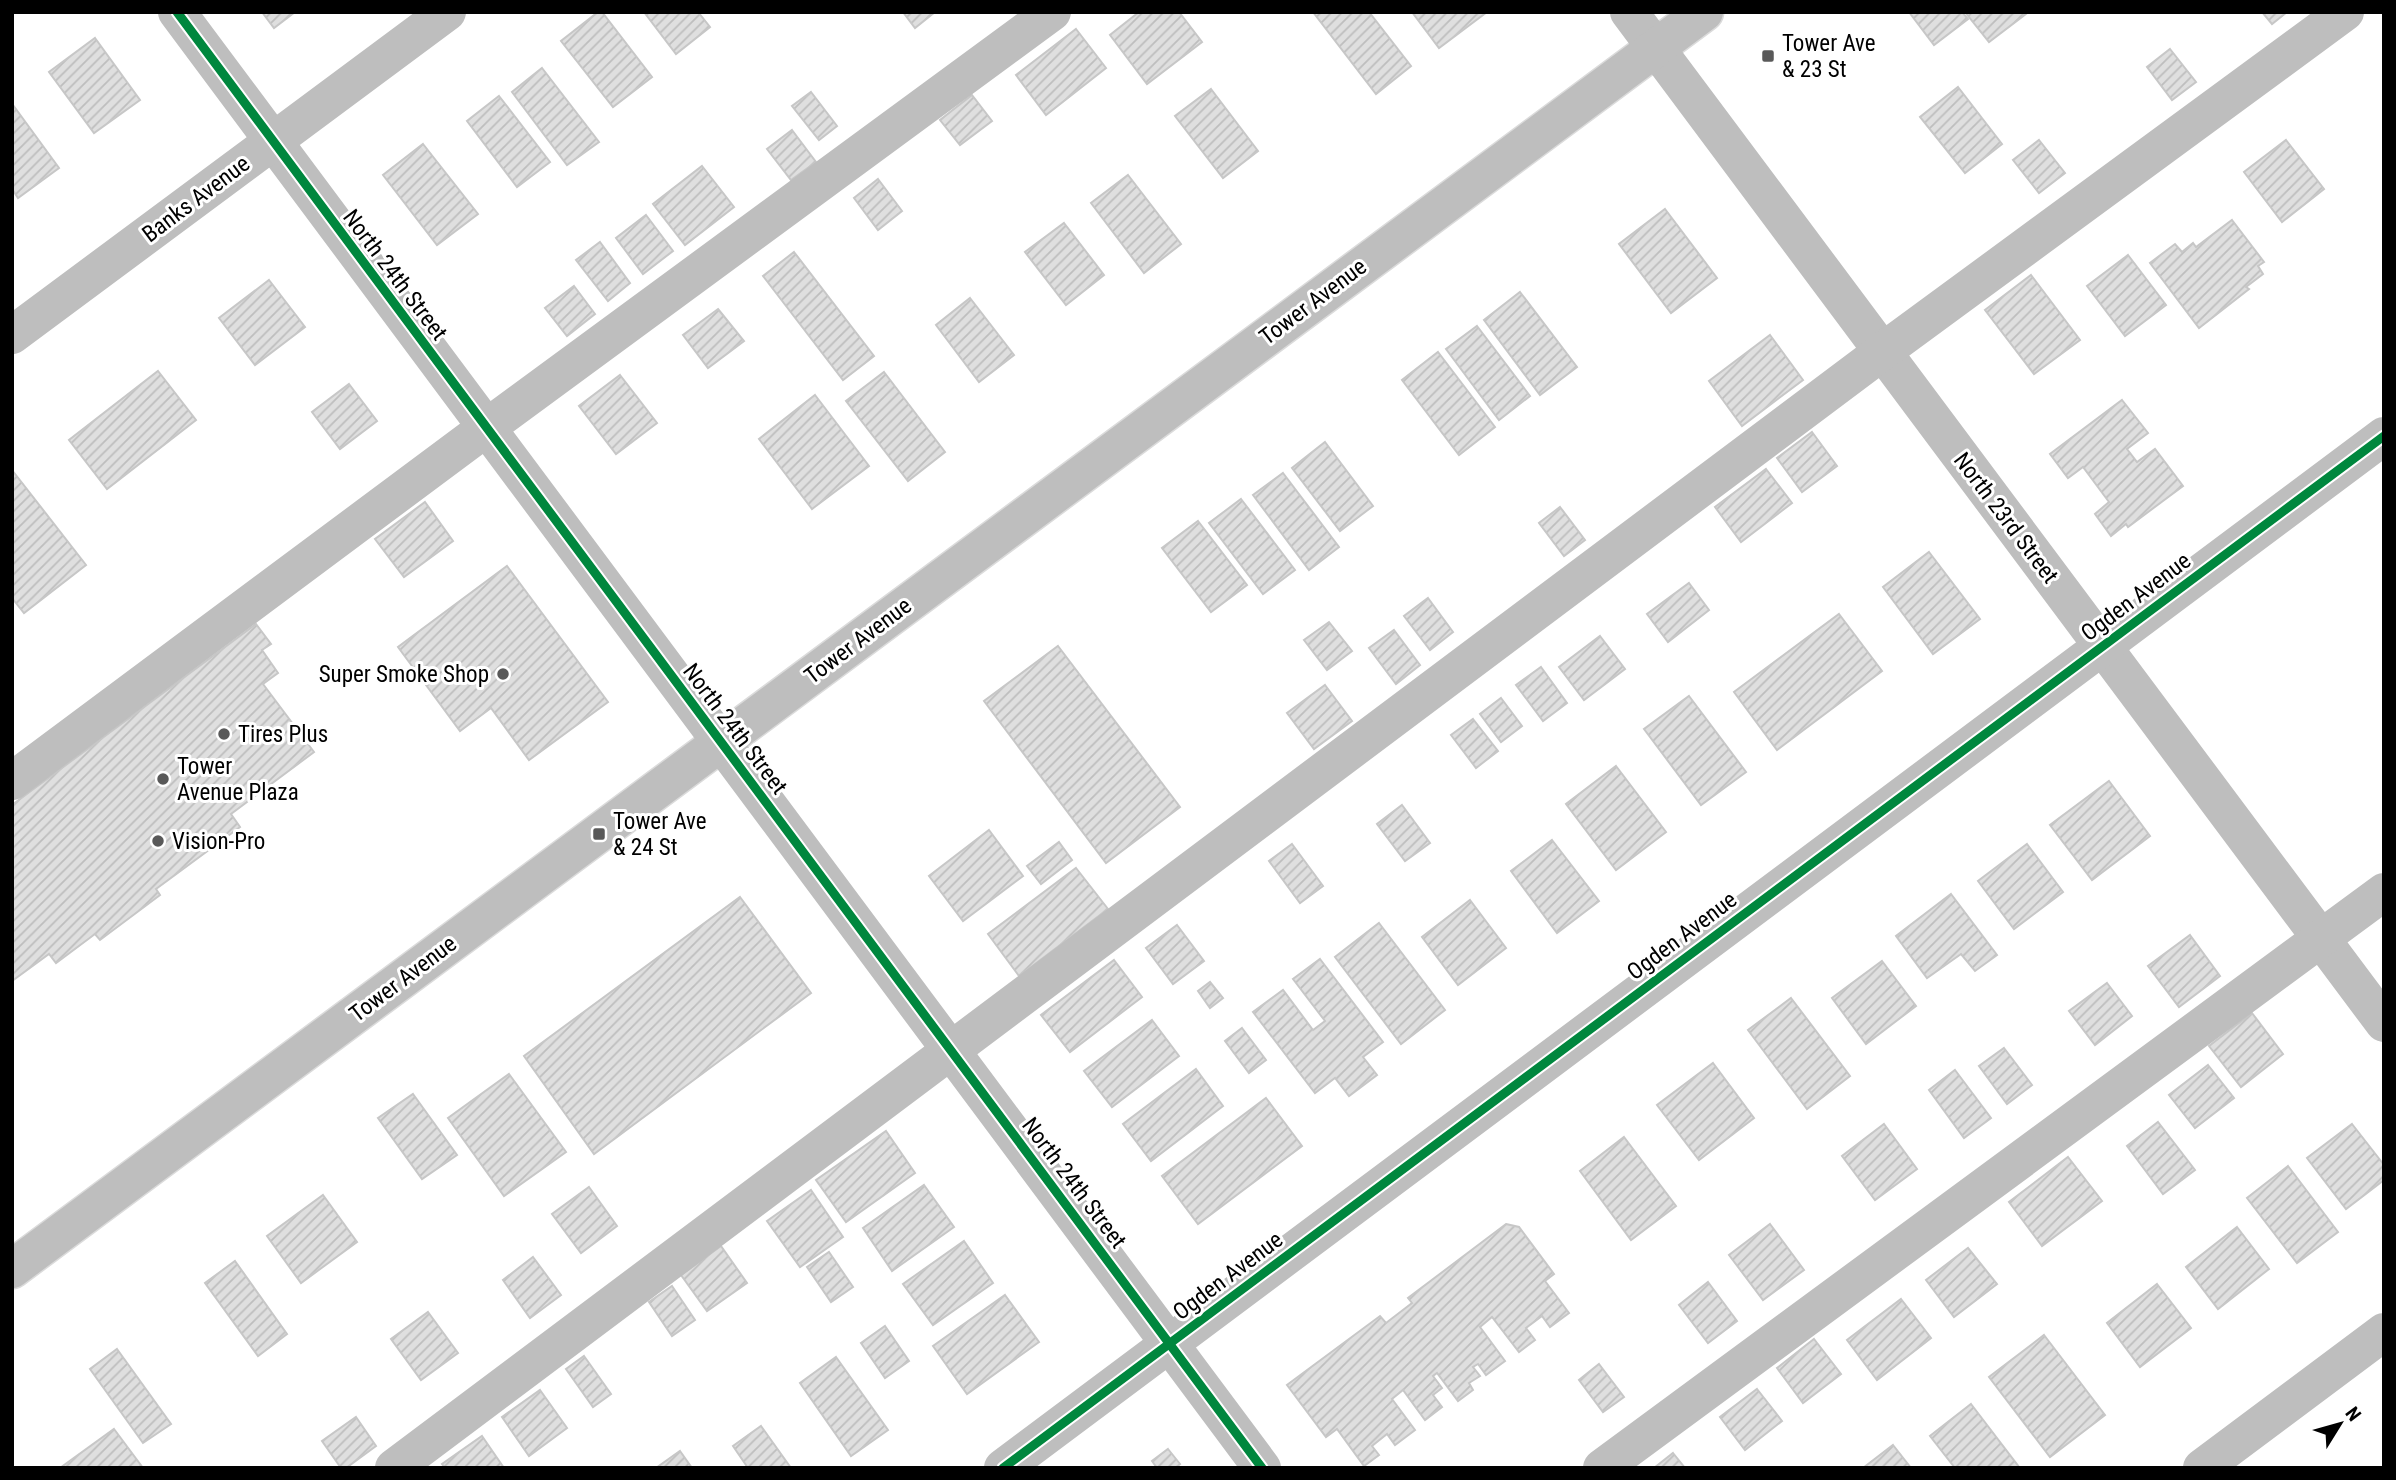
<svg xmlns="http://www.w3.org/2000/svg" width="2396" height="1480" font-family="'Roboto Condensed',sans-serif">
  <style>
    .building { fill: url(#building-hatch); stroke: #c7c7c7; stroke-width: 2 }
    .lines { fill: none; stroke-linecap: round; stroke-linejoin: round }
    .major-casing { stroke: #dbdbdb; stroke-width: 41 }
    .minor { stroke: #bebebe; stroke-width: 38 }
    .major { stroke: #bebebe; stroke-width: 38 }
    .cycleway-casing { stroke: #fff; stroke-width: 13 }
    .cycleway { stroke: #00873e; stroke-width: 9 }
    .poi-dot { fill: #595959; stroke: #fff; stroke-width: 2.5 }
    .labels { text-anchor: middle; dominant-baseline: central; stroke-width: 6; stroke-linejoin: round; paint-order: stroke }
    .poi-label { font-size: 23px; fill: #000; stroke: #fff; text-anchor: start }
    .street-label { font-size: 23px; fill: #000; stroke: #fff }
  </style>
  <defs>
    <pattern id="building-hatch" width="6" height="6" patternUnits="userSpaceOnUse" patternTransform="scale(1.75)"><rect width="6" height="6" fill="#dfdfdf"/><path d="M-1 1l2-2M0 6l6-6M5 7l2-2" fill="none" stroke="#bebebe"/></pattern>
  </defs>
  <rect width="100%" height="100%" fill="#fff"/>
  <!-- building -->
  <g class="building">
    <polygon points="262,12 295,12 274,28"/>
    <polygon points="598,12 602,12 652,77 613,107 561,41"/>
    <polygon points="644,12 698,12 710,27 676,54"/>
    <polygon points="903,12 935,12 915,28"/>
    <polygon points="1139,12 1179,12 1202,42 1147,84 1110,35"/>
    <polygon points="1313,12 1369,12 1411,66 1376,94"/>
    <polygon points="1412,12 1487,12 1439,48"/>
    <polygon points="1909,12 1962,12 1968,19 1934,45"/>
    <polygon points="1965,12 2025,12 2026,14 1989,42"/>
    <polygon points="2262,12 2287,12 2272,24"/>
    <polygon points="1076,29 1106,68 1046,115 1016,75"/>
    <polygon points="95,38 140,100 94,133 49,72"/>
    <polygon points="2170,49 2196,82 2172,100 2147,67"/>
    <polygon points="542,68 599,142 567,165 512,92"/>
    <polygon points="1958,87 2002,144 1965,173 1920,117"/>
    <polygon points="1211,89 1258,151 1223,178 1175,116"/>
    <polygon points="811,92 837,126 819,140 792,106"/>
    <polygon points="972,95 992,121 960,145 940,120"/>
    <polygon points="499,96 550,162 517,187 467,121"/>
    <polygon points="13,105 59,168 18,198 12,189"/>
    <polygon points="792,130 816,162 791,180 767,149"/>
    <polygon points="2039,140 2065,173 2039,193 2013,160"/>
    <polygon points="2286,140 2324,189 2282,222 2244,172"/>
    <polygon points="423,144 478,214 437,245 383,175"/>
    <polygon points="702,166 734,207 685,245 653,204"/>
    <polygon points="1128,175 1181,244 1144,273 1091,203"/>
    <polygon points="878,179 902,211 878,230 854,198"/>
    <polygon points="1665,209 1717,278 1671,313 1619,244"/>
    <polygon points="646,215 673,251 643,274 616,238"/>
    <polygon points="2232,220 2264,262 2258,266 2263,274 2246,287 2249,289 2199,328 2150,263 2175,244 2182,252 2193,243 2196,247"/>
    <polygon points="1064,223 1104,275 1066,305 1025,252"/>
    <polygon points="600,242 630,283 608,301 576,260"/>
    <polygon points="794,252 874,356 843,380 763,276"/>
    <polygon points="2128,255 2166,305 2125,336 2087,286"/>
    <polygon points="2031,275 2080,340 2034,374 1985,310"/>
    <polygon points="269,280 305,327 255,365 219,318"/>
    <polygon points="574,286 595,314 567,336 545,308"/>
    <polygon points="1520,292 1577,367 1540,395 1484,320"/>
    <polygon points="970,298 1014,355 979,382 936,325"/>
    <polygon points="718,309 744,341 708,368 683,335"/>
    <polygon points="1477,326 1530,396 1499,420 1446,349"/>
    <polygon points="1770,335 1803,380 1742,426 1709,381"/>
    <polygon points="1438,352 1495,427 1459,455 1402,380"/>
    <polygon points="158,371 196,420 107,489 69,440"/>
    <polygon points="884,372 945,452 908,481 846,401"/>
    <polygon points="620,375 657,423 616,454 579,406"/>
    <polygon points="349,384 377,421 340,449 312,412"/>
    <polygon points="815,395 869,466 812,509 759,439"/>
    <polygon points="2122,400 2148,433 2127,449 2137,462 2155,449 2183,486 2128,527 2126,524 2111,536 2095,514 2109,502 2083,467 2068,478 2050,454"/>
    <polygon points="1812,432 1837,466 1802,492 1777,458"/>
    <polygon points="1325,442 1373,506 1340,531 1292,468"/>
    <polygon points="1766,469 1792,503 1741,542 1715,507"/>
    <polygon points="12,470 86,565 24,613 12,598"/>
    <polygon points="1283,473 1339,547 1309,570 1253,495"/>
    <polygon points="1241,499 1295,570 1263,594 1209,523"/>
    <polygon points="425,502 453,541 404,577 375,539"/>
    <polygon points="1560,507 1585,540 1564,556 1539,523"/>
    <polygon points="1198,521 1247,585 1211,612 1162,548"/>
    <polygon points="1929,552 1980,619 1933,654 1883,587"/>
    <polygon points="507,566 608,702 529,760 491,708 460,731 398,647"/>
    <polygon points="1689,583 1709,610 1668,642 1647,614"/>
    <polygon points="1428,598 1453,632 1430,650 1404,616"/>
    <polygon points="1839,614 1882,671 1777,750 1734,692"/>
    <polygon points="1329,622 1352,651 1327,670 1304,640"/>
    <polygon points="256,624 271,644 262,650 278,673 263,684 314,752 231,814 240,827 156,889 160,895 100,940 95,934 56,963 49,954 12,981 12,805"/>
    <polygon points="1394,630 1420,665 1396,684 1369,648"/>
    <polygon points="1600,636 1625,669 1584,700 1559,667"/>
    <polygon points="1058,646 1180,807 1106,863 984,701"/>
    <polygon points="1541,667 1567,703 1543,721 1516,685"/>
    <polygon points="1325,685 1352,721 1314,749 1287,713"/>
    <polygon points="1689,696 1746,772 1701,805 1644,729"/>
    <polygon points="1501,698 1522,726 1501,742 1480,714"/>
    <polygon points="1473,719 1498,751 1476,768 1451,735"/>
    <polygon points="1616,766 1666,832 1616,870 1566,804"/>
    <polygon points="2109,781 2150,836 2092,880 2050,825"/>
    <polygon points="1402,805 1430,843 1405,861 1377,824"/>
    <polygon points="989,830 1023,876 963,921 929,876"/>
    <polygon points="1552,840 1599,901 1557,933 1511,871"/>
    <polygon points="1059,842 1072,860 1041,884 1027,866"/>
    <polygon points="1292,844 1323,886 1300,903 1269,861"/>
    <polygon points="2027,844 2063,892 2014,929 1978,881"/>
    <polygon points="1076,868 1108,909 1019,976 988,934"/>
    <polygon points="1951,894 1997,955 1975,971 1961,954 1927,978 1896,936"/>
    <polygon points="740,897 811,993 594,1154 524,1056"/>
    <polygon points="1470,900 1506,948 1458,985 1422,937"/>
    <polygon points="1379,923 1445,1010 1401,1044 1335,957"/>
    <polygon points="1177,925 1204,961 1173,984 1146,948"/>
    <polygon points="2190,935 2220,976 2179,1007 2148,966"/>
    <polygon points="1320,959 1383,1042 1363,1057 1377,1075 1349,1096 1335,1078 1315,1093 1253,1012 1283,990 1313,1030 1325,1021 1293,979"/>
    <polygon points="1114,960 1142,997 1070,1052 1041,1015"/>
    <polygon points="1882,961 1916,1006 1866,1044 1832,998"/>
    <polygon points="1210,982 1223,998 1210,1008 1198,991"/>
    <polygon points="2107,983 2132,1016 2095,1045 2069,1011"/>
    <polygon points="1791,998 1850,1076 1807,1109 1748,1030"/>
    <polygon points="2252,1013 2283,1054 2241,1087 2209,1046"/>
    <polygon points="1152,1020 1179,1056 1112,1107 1084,1071"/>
    <polygon points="1242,1028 1266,1060 1249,1073 1225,1041"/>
    <polygon points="2004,1048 2032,1085 2007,1104 1979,1066"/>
    <polygon points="1713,1063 1754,1118 1699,1160 1657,1105"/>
    <polygon points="2208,1065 2234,1098 2195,1128 2169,1095"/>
    <polygon points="1196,1069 1223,1106 1151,1161 1123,1124"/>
    <polygon points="1955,1070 1991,1118 1964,1138 1929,1090"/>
    <polygon points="509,1074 566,1152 504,1196 448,1118"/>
    <polygon points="413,1094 457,1155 422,1179 378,1118"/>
    <polygon points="1266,1098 1302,1146 1198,1224 1162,1176"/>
    <polygon points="2158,1122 2195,1170 2163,1194 2127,1146"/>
    <polygon points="1884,1124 1917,1169 1875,1200 1842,1156"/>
    <polygon points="2352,1124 2384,1165 2384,1180 2346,1209 2307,1158"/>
    <polygon points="886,1131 915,1173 846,1222 816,1180"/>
    <polygon points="1624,1137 1676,1206 1631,1240 1580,1171"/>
    <polygon points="2068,1157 2102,1201 2042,1246 2009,1202"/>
    <polygon points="2288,1166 2338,1232 2297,1263 2247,1198"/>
    <polygon points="924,1185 954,1227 892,1271 863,1228"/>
    <polygon points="589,1187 617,1226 581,1253 552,1214"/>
    <polygon points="811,1190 843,1237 800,1267 767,1221"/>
    <polygon points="323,1195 357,1242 301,1283 267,1236"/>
    <polygon points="1506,1224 1519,1227 1554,1274 1545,1281 1569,1313 1550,1327 1542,1316 1526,1328 1535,1340 1519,1352 1492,1317 1480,1327 1505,1361 1486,1375 1478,1364 1473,1367 1480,1376 1469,1383 1473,1390 1458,1401 1437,1373 1433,1376 1442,1388 1433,1395 1442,1407 1425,1420 1403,1390 1392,1399 1415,1430 1395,1445 1387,1434 1372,1446 1379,1455 1364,1466 1337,1429 1326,1437 1287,1385 1380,1316 1386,1323 1412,1303 1408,1298"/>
    <polygon points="1770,1224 1804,1270 1763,1300 1729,1255"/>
    <polygon points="2237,1227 2269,1269 2218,1309 2186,1267"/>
    <polygon points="964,1241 993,1283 933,1325 903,1284"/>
    <polygon points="721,1246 747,1283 707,1311 681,1275"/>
    <polygon points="1968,1248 1997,1284 1954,1317 1926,1280"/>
    <polygon points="829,1252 853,1287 831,1302 807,1267"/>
    <polygon points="533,1257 561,1295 530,1318 503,1280"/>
    <polygon points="235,1261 287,1334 258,1356 205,1283"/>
    <polygon points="1708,1282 1737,1321 1708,1343 1679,1305"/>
    <polygon points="2157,1284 2191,1328 2140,1367 2107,1323"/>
    <polygon points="672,1286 695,1320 672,1336 649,1302"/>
    <polygon points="1005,1295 1039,1342 967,1394 933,1346"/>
    <polygon points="1901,1299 1931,1338 1877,1380 1847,1340"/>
    <polygon points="428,1312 458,1353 421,1380 391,1339"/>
    <polygon points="885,1326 909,1361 885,1378 861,1343"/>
    <polygon points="2044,1335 2105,1415 2050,1457 1989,1377"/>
    <polygon points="1814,1339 1841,1374 1803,1403 1777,1368"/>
    <polygon points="117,1349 171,1424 143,1443 90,1369"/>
    <polygon points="584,1356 611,1394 593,1407 566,1369"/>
    <polygon points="836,1357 888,1430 851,1456 800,1383"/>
    <polygon points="1599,1364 1624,1397 1603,1412 1579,1380"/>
    <polygon points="1757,1389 1782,1421 1745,1450 1720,1417"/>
    <polygon points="540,1390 567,1428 529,1456 502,1417"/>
    <polygon points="1971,1404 2019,1467 2018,1468 1955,1468 1930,1436"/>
    <polygon points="356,1417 376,1446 346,1468 341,1468 322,1441"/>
    <polygon points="761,1426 791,1468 748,1468 733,1446"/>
    <polygon points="114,1429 143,1468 60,1468"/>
    <polygon points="482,1436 504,1468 445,1468 442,1464"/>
    <polygon points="1893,1445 1911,1468 1863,1468"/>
    <polygon points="1168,1449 1180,1464 1175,1468 1157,1468 1152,1461"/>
    <polygon points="680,1451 692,1468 656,1468"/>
    <polygon points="1673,1453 1685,1468 1654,1468"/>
  </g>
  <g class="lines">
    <!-- major casing -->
    <g class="major-casing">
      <polyline id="major" points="12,1269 1704,12"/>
    </g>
    <!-- minor -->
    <g class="minor">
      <polyline points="177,12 1262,1468"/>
      <polyline points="1629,12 2384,1023"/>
      <polyline points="12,335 447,12"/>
      <polyline points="12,781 486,428 1052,12"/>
      <polyline points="394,1468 1882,352 2345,12"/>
      <polyline points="1003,1468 2384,436"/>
      <polyline points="1602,1468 2384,892"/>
      <polyline points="2202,1468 2384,1332"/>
    </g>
    <!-- major -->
    <use href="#major" class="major"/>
    <!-- cycleway casing -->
    <g class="cycleway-casing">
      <g id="cycleway">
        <polyline points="177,12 1262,1468"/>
        <polyline points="1003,1468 2384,436"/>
      </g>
    </g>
    <!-- cycleway -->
    <use href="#cycleway" class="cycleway"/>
  </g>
  <!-- markers -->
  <g class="poi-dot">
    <rect x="1761" y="49" width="14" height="14" rx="3.5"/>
    <circle cx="503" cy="674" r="7"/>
    <circle cx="224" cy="734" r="7"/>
    <circle cx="163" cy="779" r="7"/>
    <rect x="592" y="827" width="14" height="14" rx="3.5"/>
    <circle cx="158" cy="841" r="7"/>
  </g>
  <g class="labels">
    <!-- poi labels -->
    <g class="poi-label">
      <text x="1782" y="43">Tower Ave<tspan x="1782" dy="26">&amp; 23 St</tspan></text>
      <text x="489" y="674" text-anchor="end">Super Smoke Shop</text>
      <text x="238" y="734">Tires Plus</text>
      <text x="177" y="766">Tower<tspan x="177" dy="26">Avenue Plaza</tspan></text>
      <text x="613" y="821">Tower Ave<tspan x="613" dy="26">&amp; 24 St</tspan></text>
      <text x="172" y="841">Vision-Pro</text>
    </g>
    <!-- street labels -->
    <g class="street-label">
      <text transform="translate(196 199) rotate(-37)">Banks Avenue</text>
      <text transform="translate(395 275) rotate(53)">North 24th Street</text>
      <text transform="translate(1313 302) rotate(-37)">Tower Avenue</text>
      <text transform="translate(2006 518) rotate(53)">North 23rd Street</text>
      <text transform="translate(2136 597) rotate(-37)">Ogden Avenue</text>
      <text transform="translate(858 641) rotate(-37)">Tower Avenue</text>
      <text transform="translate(735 729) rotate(53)">North 24th Street</text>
      <text transform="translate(1682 936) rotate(-37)">Ogden Avenue</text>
      <text transform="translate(403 979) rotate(-37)">Tower Avenue</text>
      <text transform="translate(1074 1183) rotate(53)">North 24th Street</text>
      <text transform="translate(1228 1276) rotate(-37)">Ogden Avenue</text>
    </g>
  </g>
  <!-- border -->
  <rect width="2396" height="1480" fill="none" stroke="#000000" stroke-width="28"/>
  <!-- north arrow -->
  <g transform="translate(2340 1424) rotate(53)" stroke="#ffffff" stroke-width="5" paint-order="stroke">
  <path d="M0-5L12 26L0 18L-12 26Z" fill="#000000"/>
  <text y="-10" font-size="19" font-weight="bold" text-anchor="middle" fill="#000000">N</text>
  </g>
</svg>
